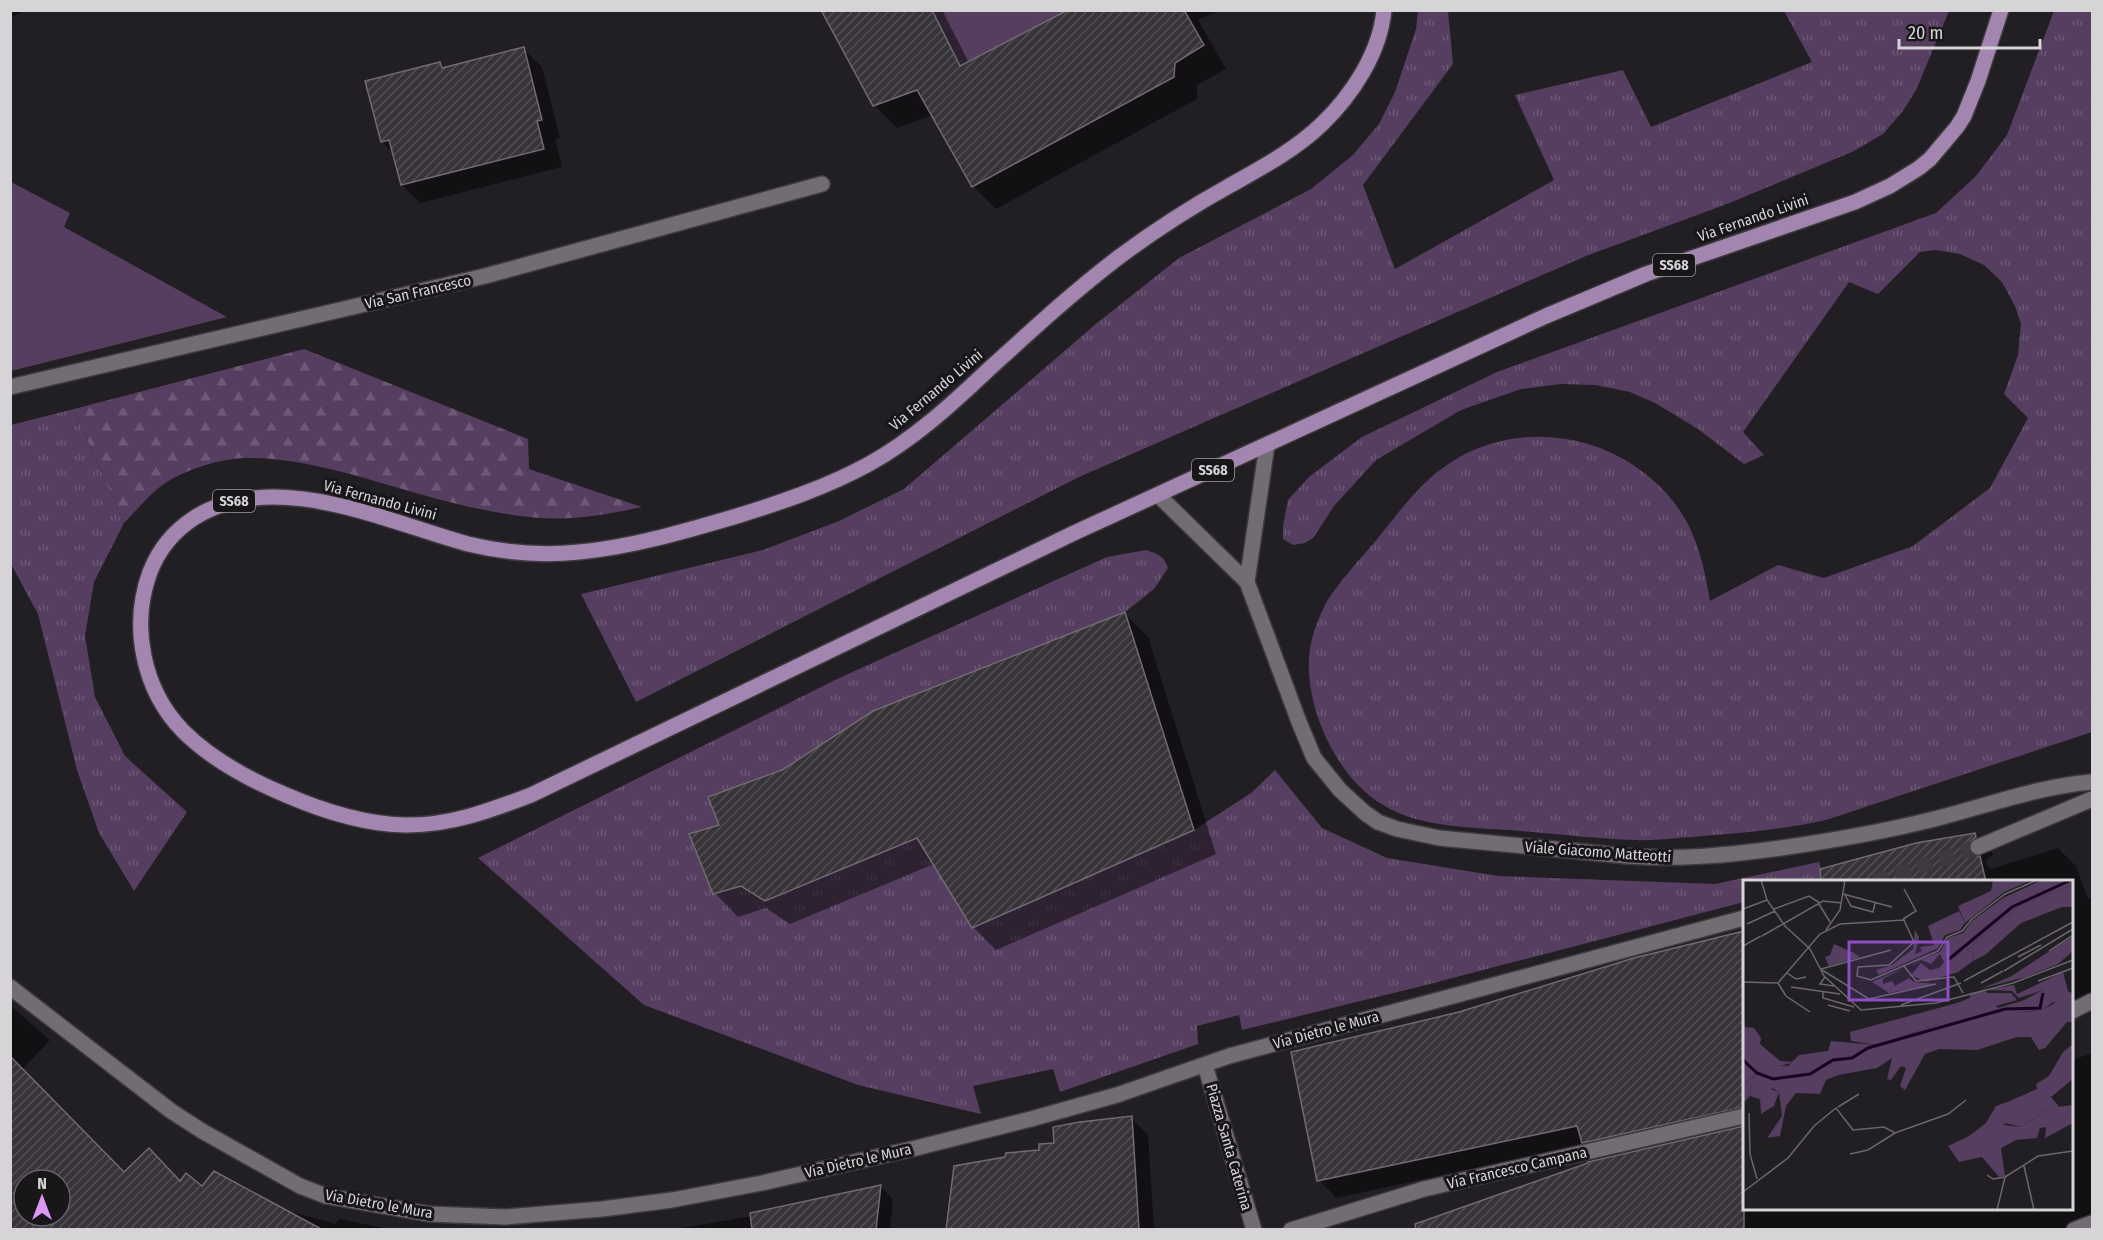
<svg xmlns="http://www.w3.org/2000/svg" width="2103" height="1240" font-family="'Fira Sans Condensed',sans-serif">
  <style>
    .grass { fill: url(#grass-tufts) }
    .forest { fill: url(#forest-firs) }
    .green { fill: #553e5f }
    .shadow { fill: #0007; fill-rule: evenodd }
    .building { fill: url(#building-hatch); stroke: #6f6b71; stroke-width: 1.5; fill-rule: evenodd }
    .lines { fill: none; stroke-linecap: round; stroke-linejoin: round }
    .minor-tunnel { stroke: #3d3a3f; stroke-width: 15; stroke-dasharray: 15 8; stroke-linecap: butt }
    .minor-casing { stroke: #3c3a3d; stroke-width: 18 }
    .major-casing { stroke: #3c3a3d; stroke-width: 18 }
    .minor { stroke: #716d73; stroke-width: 15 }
    .major { stroke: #a386b0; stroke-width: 15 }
    .labels { text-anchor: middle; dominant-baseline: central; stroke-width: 6; stroke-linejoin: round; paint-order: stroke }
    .shield { fill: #19161a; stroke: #9d9b9e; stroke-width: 1.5 }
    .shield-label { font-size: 14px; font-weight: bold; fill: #d6d4d7 }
    .street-label { font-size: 15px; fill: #d6d4d7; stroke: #19161a }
    .inset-river { fill: none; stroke: #17031f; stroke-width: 3 }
    .inset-road { fill: none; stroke: #6a676c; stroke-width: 1.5 }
    .view { fill: #8d4ec4; fill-opacity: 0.15; stroke: #8d4ec4; stroke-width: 3 }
    .inset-edge { fill: none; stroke: #d6d4d7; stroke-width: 3 }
  </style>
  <defs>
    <pattern id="grass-tufts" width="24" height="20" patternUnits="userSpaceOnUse" patternTransform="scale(1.5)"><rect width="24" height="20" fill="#553e5f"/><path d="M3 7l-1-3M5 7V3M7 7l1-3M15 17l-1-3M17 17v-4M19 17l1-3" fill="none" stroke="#6d5975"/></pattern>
    <pattern id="forest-firs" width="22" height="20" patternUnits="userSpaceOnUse" patternTransform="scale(1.5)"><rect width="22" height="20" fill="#553e5f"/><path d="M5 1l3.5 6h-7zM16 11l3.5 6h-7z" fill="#6d5975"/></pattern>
    <pattern id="building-hatch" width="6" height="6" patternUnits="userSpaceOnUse" patternTransform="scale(1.5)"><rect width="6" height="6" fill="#373338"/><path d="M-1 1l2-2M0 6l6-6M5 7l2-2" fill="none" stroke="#535054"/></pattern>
  </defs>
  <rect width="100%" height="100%" fill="#221f24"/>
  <!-- grass -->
  <g class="grass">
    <polygon points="1418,11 1448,11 1453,64 1363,185 1395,269 1554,180 1515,95 1623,70 1651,127 1812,62 1784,11 1949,11 1917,88 1903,111 1883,134 1852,152 1727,204 1586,256 1079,477 636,702 581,594 763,550 839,521 904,489 1097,323 1179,258 1311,189 1353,155 1379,124 1395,92 1416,29"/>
    <path d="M2054 11H2092V732L1826 820C1782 830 1738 833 1692 837 1674 838 1655 841 1637 840 1598 839 1559 834 1521 831 1476 827 1422 829 1383 805 1337 778 1306 710 1309 658 1310 640 1317 621 1325 605 1335 586 1363 556 1378 538 1400 511 1420 482 1450 463 1503 427 1577 429 1630 463 1685 499 1700 539 1710 601L1778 565 1824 578 1913 546 1990 488 2028 418 2004 394 2018 355 2021 324 2015 306 2002 282 1984 265 1960 254 1936 250 1920 252 1878 294 1849 282 1743 432 1764 455 1744 464 1698 429 1655 403 1630 392 1595 385 1561 384 1521 389 1461 410 1376 460 1334 506 1314 537 1305 543 1293 545 1283 539V526L1288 500 1309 477 1362 437 1497 372 1936 213 1976 176 2007 135Z"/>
    <polygon points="74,409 124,523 94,582 85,636 95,697 125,756 187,812 134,891 99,833 77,770 38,614 11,564 11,425"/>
    <path d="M1146 550C1158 554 1164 556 1168 568L1154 589 1125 612 873 711 782 770 709 797 719 825 690 834 713 894 741 886 765 901 917 838 972 928 1194 830 1251 793 1275 770 1322 828 1387 858 1498 876 1715 884 1819 862 1825 881 1744 882V902L1422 986 1242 1030 1239 1015 1197 1026 1198 1044 1060 1092 1053 1069 973 1086 981 1114 858 1085 644 1005 478 858 837 679 1107 557Z"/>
  </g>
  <!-- forest -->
  <path class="forest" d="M304 349 528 439 529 469 642 507C599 516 565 522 520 516 466 509 413 492 361 477 323 467 284 457 245 458 219 459 188 469 167 482 153 490 136 511 124 523L74 409Z"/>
  <!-- green -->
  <g class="green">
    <polygon points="932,11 1068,11 960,66"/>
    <polygon points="11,182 70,213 64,227 227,317 11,371"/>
  </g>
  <!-- shadow -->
  <g class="shadow">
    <polygon points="10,10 26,10 10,18"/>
    <polygon points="823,10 942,10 969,63 1071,10 1216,10 1217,12 1198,20 1226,69 1197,85 1197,99 996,209 973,186 933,115 897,128 874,105"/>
    <polygon points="523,49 542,67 560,138 555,139 562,167 420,203 402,185 394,154 382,142 440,63 445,69"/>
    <polygon points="1125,614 1148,637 1216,854 996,950 973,927 934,864 790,924 766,908 738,917 715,893 721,826 782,771"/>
    <polygon points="1974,834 1992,852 1993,855 1987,859 1986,864 1991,869 2058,848 2076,866 2088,899 2092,898 2092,1000 2072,1009 2072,882 1840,882"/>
    <polygon points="1744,933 1744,1208 2072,1208 2072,1060 2092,1053 2092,1230 1413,1230 1590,1178 1586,1164 1599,1161 1583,1145 1336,1198 1319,1180 1459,1013 1634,960"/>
    <path d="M10 1005 50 1040 22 1070 125 1174 202 1188 336 1224 339 1219 395 1230H10ZM24 1180H60V1216H24Z"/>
    <polygon points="1131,1118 1148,1135 1154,1230 947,1230 1040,1151"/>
    <polygon points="880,1186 893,1199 890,1230 682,1230 682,1228 800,1208"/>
  </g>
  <!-- building -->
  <g class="building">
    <polygon points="821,10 932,10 960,66 1068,10 1184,10 1204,45 1175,63 1174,77 972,187 917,90 873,106"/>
    <polygon points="524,47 542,120 537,121 544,149 401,185 389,140 381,142 365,81 440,62 442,68"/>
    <polygon points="1125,612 1194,830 972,928 917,838 765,901 741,886 713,894 689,834 719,825 708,797 782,770 873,711"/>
    <polygon points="1975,833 1976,837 1970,842 1969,850 1973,855 1980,856 1986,882 1821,882 1820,869 1916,843"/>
    <polygon points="1744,931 1744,1107 1582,1143 1577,1126 1317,1181 1291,1052 1459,1012 1634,958"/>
    <path d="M10 1056 124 1172 149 1148 180 1181 186 1173 202 1186 214 1171 323 1230H10ZM24 1180H60V1216H24Z"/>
    <polygon points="1132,1116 1139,1230 946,1230 954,1166 1005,1157 1006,1153 1039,1150 1039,1144 1054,1143 1053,1127 1080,1122"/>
    <polygon points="1744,1126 1744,1230 1416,1230 1415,1224 1588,1163 1588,1162"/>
    <polygon points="881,1185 876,1230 752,1230 750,1213"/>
  </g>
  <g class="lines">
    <!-- minor-tunnel -->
    <polyline class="minor-tunnel" points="1874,882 1978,847"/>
    <!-- minor casing -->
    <g class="minor-casing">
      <g id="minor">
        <polyline points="10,387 485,276 822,184"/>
        <path d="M1158 495 1247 582 1299 722 1314 758 1340 790 1365 813 1378 822 1397 829 1439 838 1627 856C1679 860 1730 855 1781 848 1836 840 1889 831 1942 817 1992 804 2041 786 2092 782"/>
        <polyline points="1247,582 1267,445"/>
        <polyline points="1978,847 2092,799"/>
        <polyline points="10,987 171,1111 202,1131 300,1186 326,1196 429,1214 506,1217 602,1209 672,1200 762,1183 916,1148 1031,1119 1117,1095 1229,1056 1744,918"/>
        <polyline points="2072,1011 2092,1001"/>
        <polyline points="1205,1065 1254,1230"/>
        <polyline points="1291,1230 1424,1189 1744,1116"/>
        <polyline points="2074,1230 2092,1223"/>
      </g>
    </g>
    <!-- major casing -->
    <g class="major-casing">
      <path id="major" d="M1384 10C1380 53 1352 95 1322 124 1295 150 1261 168 1229 186 1191 207 1154 231 1119 257 1073 292 1031 331 988 370 951 405 914 439 869 464 827 487 782 502 737 516 686 531 632 547 579 552 541 556 505 553 468 544 387 522 274 467 194 518 174 531 159 549 150 572 130 626 143 690 183 731 212 760 250 780 286 795 323 811 363 824 404 825 449 826 489 811 531 795L1074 533 1546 316 1646 274 1855 202 1890 186 1919 168 1930 159 1957 127 1964 116 1978 81 2001 10"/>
    </g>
    <!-- minor -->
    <use href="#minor" class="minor"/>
    <!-- major -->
    <use href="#major" class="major"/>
  </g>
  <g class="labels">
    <!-- shield labels -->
    <g class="shield">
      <rect x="1653" y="254" width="42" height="22" rx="4.5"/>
      <rect x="1192" y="459" width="42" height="22" rx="4.5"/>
      <rect x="213" y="490" width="42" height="22" rx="4.5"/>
    </g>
    <g class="shield-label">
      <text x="1674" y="265">SS68</text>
      <text x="1213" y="470">SS68</text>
      <text x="234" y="501">SS68</text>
    </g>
    <!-- street labels -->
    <g class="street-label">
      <text transform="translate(1753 218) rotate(-19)">Via Fernando Livini</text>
      <text transform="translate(418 292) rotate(-13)">Via San Francesco</text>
      <text transform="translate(936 390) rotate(-40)">Via Fernando Livini</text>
      <text transform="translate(380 500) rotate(15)">Via Fernando Livini</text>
      <text transform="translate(1598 852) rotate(4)">Viale Giacomo Matteotti</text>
      <text transform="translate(1326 1030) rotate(-15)">Via Dietro le Mura</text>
      <text transform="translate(1229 1147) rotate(74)">Piazza Santa Caterina</text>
      <text transform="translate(858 1161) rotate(-13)">Via Dietro le Mura</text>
      <text transform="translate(1517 1168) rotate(-13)">Via Francesco Campana</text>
      <text transform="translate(379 1204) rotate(10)">Via Dietro le Mura</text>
    </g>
  </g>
  <!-- overview -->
  <g transform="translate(1743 880)">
    <rect width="330" height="330" fill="#221f24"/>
    <path d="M299 0H330V5L276 26 224 70 231 74 230 81 215 92 183 102 168 95 178 83 187 90 196 88 201 82 197 74 188 84 178 80 166 87 176 80 197 72 205 58 220 53 229 41 260 18ZM216 31 222 43 217 50 202 55 195 68 136 95 133 90 149 85 170 69 172 50 176 57 172 74 179 71 177 67 191 65 185 46ZM330 56V71L315 84 283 97 296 78ZM160 88 140 99V104L149 101 152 106 166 98 171 102 192 104 146 113 129 102ZM320 92 325 111 330 114V126L310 122 301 129 195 144 133 165 108 161 107 152 214 123 227 118V113L242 111 251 118 254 128 279 121 300 110 276 118 269 111 244 110 271 105 274 114ZM0 129 2 147 11 148 18 158 17 164 37 181 51 182 19 191 0 204ZM330 164V199L308 217 318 229 307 228 278 247 263 243 260 245 261 239 270 230 267 221 294 209 293 204 306 196 320 172ZM9 203 36 212 31 226 18 234 17 219 7 216Z" fill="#553e5f"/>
    <path d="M250 0H289L261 12 222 43 215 26 248 11ZM330 5V27H319L278 43 242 75 230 81 231 74 224 70 276 26ZM296 78 293 90 283 97 237 109 267 97ZM317 120 330 126V142H324L302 168 296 170 288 157H274L234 170 196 169 182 174 162 210 157 206 163 188 158 186 148 200 144 199 149 178 134 188 95 195 83 200 77 214 53 213 43 226 37 256 24 258 39 236 36 212 29 208 24 213 9 203 7 216 0 223V204L18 192 12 184 45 186 56 175 85 171 88 161 133 165 228 133 283 132 301 129ZM267 221 271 230 261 239 260 245 278 247 307 228 330 225V243L302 258 303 247 297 248 294 258 273 260 258 268 262 296 256 297 239 277 216 282 205 266 226 256 243 243 253 226Z" fill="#553e5f"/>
    <path d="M91 64 109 72 117 77 86 86 82 77 87 75ZM242 113H268L274 120 253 126 251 118Z" fill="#553e5f"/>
    <path class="inset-river" d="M205 80 269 27 328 0M0 180 14 193 30 199 67 194 90 180 109 178 125 168 262 129 297 128 300 113"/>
    <path class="inset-road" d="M18 0 24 20 42 46 67 69 81 96 118 130 193 123 270 103 330 80M100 14 149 27M102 15 108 26 130 32 132 23M76 24 87 42M0 29 24 20M31 29 66 16 77 23M160 39 173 31 161 9M4 44 32 31M83 50 97 30 102 0M19 56 80 21 99 23M171 62 146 85 115 87 114 96 128 100 195 71 204 57 219 51 229 39 262 14 294 0M0 66 18 56M306 71 330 55M275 77 298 65M160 85 173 101 211 97 220 113M78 89 148 70M79 90 126 119 193 104M261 91 330 49M44 93 53 99 63 97M82 97 77 104 91 106M221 101 330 42M295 101 330 88M0 102 35 103 77 54 97 44 161 40 171 62M35 103 43 116 67 132M238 103 260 91M48 107 97 114M80 111V118L111 127M85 125 107 131M158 125 218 103M95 227 116 214M6 233 7 274 14 299M107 274 125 270 152 253M281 286 291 330M244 295 250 299 262 297M0 312 45 278 71 246 93 228 110 250 141 247 152 253 205 234 223 220M254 330 262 297 295 276 330 271"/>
    <path class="view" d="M106 62H205V120H106Z"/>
    <rect width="330" height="330" class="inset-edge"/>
  </g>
  <!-- border -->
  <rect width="2103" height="1240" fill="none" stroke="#d6d4d7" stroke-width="24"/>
  <!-- north arrow -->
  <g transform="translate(42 1198)"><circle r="28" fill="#19161a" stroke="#656266" stroke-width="1.5"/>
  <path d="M0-4.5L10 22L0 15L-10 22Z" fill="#db99f5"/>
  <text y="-9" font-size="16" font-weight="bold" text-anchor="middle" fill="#d6d4d7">N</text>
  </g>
  <!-- scale -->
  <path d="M1899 39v9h141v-9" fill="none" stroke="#d6d4d7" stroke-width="3"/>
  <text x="1908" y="39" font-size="18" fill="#d6d4d7" stroke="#19161a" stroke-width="4.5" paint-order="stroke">20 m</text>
</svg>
